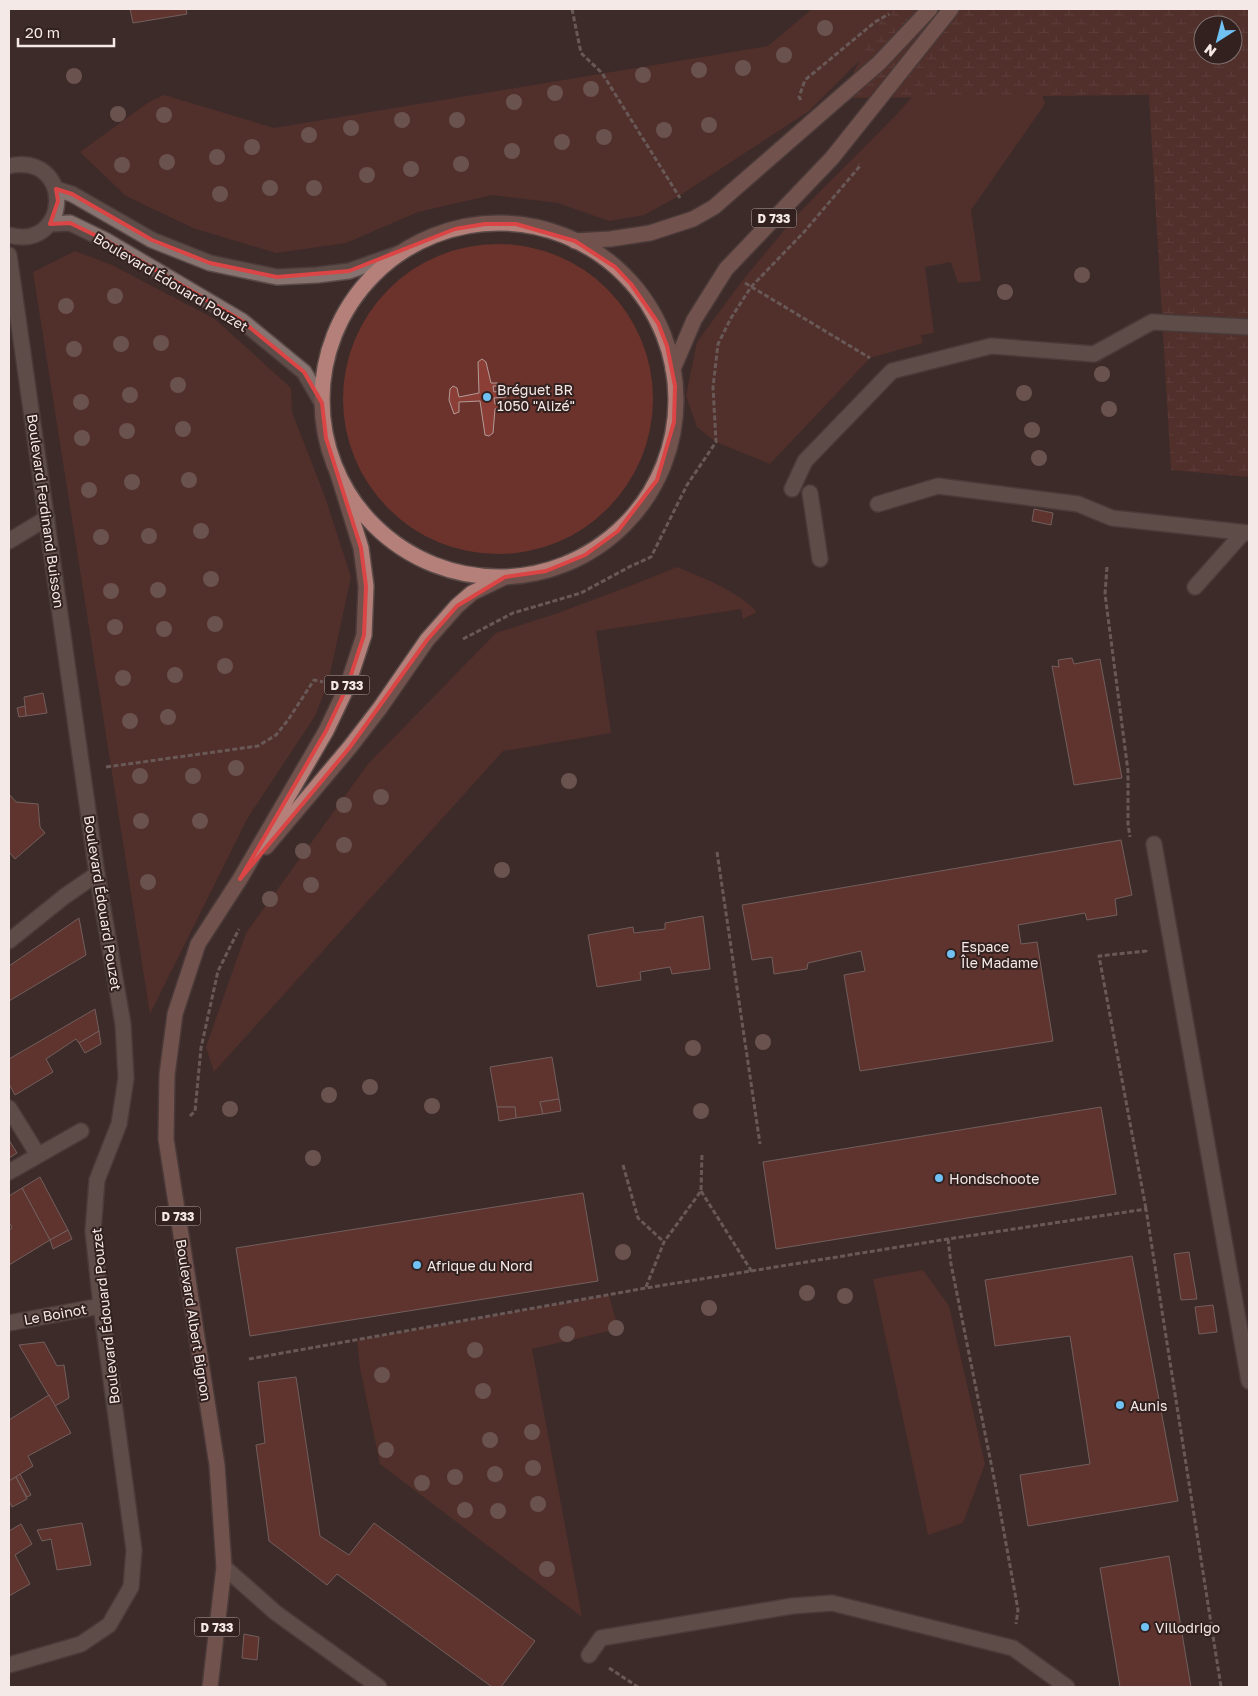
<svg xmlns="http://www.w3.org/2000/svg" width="1258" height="1696" font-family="'Golos Text',sans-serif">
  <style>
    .green { fill: #6b332c }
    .wetland { fill: url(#wetland-marsh); fill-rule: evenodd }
    .building { fill: #8b3e36; stroke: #b29c99 }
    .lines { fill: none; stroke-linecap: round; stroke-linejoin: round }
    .minor-casing { stroke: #5a4b49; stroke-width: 18 }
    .major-casing { stroke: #5a4b49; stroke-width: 18 }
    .path { stroke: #9e8f8d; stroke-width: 3; stroke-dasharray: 5 2.5; stroke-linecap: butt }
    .minor { stroke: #87736f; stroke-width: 15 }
    .major { stroke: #b48079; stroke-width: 15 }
    .tree { fill: #a3817c }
    .marked { fill: none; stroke: #db4545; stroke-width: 4; stroke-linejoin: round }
    .poi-dot { fill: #70c1f4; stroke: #32211f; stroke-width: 2 }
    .labels { text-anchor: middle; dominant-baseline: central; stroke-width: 4; stroke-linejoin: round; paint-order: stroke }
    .shield { fill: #32211f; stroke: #baadab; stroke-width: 1 }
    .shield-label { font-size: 12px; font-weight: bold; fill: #f5e9e7 }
    .street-label { font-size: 14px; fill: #f5e9e7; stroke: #32211f }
    .poi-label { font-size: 14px; fill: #f5e9e7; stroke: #32211f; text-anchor: start }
  </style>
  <defs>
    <pattern id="wetland-marsh" width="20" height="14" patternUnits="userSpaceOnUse" patternTransform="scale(1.25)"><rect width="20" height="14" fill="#6b332c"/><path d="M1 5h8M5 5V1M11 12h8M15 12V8" fill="none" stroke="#81514b"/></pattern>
  </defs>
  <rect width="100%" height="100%" fill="#3d2b29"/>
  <!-- green -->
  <g class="green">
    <polygon points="812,9 911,9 809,111 679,196 644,215 609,221 558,203 492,195 418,212 346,243 276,253 193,228 126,196 80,152 149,102 164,95 274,128 768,46"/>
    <polygon points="992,9 1014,9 1045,104 971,210 981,281 958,283 951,262 925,267 934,333 921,335 923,343 870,358 770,464 716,442 697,427 686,396 697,342 742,281 796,216 896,115"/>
    <circle cx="498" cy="399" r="155"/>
    <polygon points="75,251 112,265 215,319 291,388 292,412 325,497 351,577 328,683 315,716 247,819 150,1014 33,272"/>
    <path d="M677 567C703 578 738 591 757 612L743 619 741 609 596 631 611 733 503 751 214 1072 206 1047 246 933 368 764 496 633 558 613 635 584Z"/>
    <polygon points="923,1270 949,1306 985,1464 963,1523 928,1535 873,1279"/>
    <polygon points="609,1295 618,1329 532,1349 582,1617 380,1464 360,1368 357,1340"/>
  </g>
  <!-- wetland -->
  <path class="wetland" d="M887 9H1249V477L1171 470 1149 95 840 98ZM1203 25H1233V55H1203Z"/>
  <!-- building -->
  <g class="building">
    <polygon points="130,9 186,9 187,14 133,23"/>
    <polygon points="482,359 486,362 491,383 498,383 497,386 493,386 494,392 505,390 509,394 506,397 494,398 495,404 503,404 505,406 503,408 495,409 493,433 489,436 485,435 480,401 459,402 459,412 454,414 449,400 450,389 453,386 457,388 459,397 479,393 478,362"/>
    <polygon points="1034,509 1053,513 1051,525 1032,521"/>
    <polygon points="1072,658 1074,664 1100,659 1122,778 1074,785 1052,666 1059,667 1058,660"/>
    <polygon points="43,693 47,713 26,716 24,697"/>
    <polygon points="25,706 26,716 19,717 17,708"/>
    <polygon points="9,794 16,802 38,804 40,827 45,833 15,859 9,852"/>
    <polygon points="1121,840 1132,895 1115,899 1117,915 1087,920 1085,913 1018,925 1021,944 1037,942 1053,1041 860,1071 844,975 865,971 861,951 808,963 807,969 774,974 772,957 752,960 742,905"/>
    <polygon points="703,916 710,969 672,974 670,967 640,972 641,980 597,987 588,935 633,927 634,933 665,929 665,923"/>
    <polygon points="79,918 86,955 9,1001 9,966"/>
    <polygon points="95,1009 99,1031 79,1043 76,1039 46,1059 53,1072 15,1095 9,1084 9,1059"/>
    <polygon points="99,1031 101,1044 85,1053 79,1043"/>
    <polygon points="552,1057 559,1099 540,1102 543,1114 516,1118 515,1107 497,1107 490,1067"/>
    <polygon points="559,1099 561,1111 543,1114 540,1102"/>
    <polygon points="497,1107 515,1107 516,1118 499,1121"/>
    <polygon points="1101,1107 1116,1194 776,1249 763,1162"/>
    <polygon points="9,1140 17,1153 9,1158"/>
    <polygon points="40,1177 68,1230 50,1240 22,1188"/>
    <polygon points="22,1188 50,1240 9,1265 9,1230 12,1228 9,1222 9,1196"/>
    <polygon points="583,1193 598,1281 250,1336 236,1248"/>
    <polygon points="68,1230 72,1239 53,1249 50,1240"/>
    <polygon points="1189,1252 1197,1299 1181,1300 1174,1254"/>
    <polygon points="1132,1256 1178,1501 1028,1526 1020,1475 1090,1464 1070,1336 995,1346 985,1280"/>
    <polygon points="1213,1305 1217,1332 1199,1334 1195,1307"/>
    <polygon points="44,1342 57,1366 64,1365 69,1398 55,1406 19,1345"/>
    <polygon points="296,1377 320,1536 349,1555 374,1523 535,1641 501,1687 492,1687 337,1574 327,1585 269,1541 256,1445 265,1443 258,1382"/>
    <polygon points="49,1395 71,1433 28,1456 33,1466 9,1481 9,1420"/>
    <polygon points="20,1474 31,1495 27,1497 16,1477"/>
    <polygon points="16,1477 27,1499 12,1507 9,1501 9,1481"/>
    <polygon points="82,1523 91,1565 57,1570 51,1539 42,1541 37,1530"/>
    <polygon points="21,1524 32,1544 15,1555 30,1584 9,1596 9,1554 10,1553 9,1551 9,1531"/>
    <polygon points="1169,1556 1191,1687 1120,1687 1100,1568"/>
    <polygon points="244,1634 259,1637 257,1660 242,1658"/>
  </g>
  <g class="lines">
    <!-- minor casing -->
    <g class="minor-casing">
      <g id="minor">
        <path d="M9 166C75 152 70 252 9 235"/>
        <polyline points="56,189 72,194 152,240 210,263 277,277 317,275 349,271 400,253"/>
        <polyline points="50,224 70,223 105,240 242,321 304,372 322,403"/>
        <polyline points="9,255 97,874 123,1024 126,1078 119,1124 97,1180 93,1231 101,1306 134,1550 131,1587 109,1625 81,1644 9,1665"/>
        <polyline points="792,489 805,461 892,371 991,346 1094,354 1152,322 1249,327"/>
        <polyline points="810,493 820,559"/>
        <polyline points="878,504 938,486 1078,504 1112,518 1249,533"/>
        <polyline points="9,541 47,518"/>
        <polyline points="1195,587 1243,533"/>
        <polyline points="1154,844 1249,1381"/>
        <polyline points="9,941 65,896 97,874"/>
        <polyline points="9,1108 38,1155"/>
        <polyline points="9,1172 81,1131"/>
        <polyline points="9,1323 101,1306"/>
        <polyline points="224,1567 276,1613 379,1687"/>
        <polyline points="589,1655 601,1638 792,1606 832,1603 1013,1648 1067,1687"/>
      </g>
    </g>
    <!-- major casing -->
    <g class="major-casing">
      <g id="major">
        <circle cx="499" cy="400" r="177"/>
        <polyline points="575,241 610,239 650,233 693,219 714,207 879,63 930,9"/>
        <polyline points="673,369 694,320 726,269 832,158 951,9"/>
        <polyline points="266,847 350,747 380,708 427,640 457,606 472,593 503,578"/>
        <polyline points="210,1687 224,1567 217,1465 166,1139 167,1075 175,1014 198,944 240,879 326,731 347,687 364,635 366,586 361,548 337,471"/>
      </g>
    </g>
    <!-- path -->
    <g class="path">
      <polyline points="572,9 581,53 602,73 680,198"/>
      <polyline points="801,100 799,97 805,80 875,22 889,14"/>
      <polyline points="745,283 870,358"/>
      <polyline points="1107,567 1105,594 1128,771 1128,824 1130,837"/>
      <polyline points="463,639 513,613 581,593 631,566 651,557 687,485 716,442 713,387 718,344 731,318 751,287 804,232 860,166 859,164"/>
      <polyline points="106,767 258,746 276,735 288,720 314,680 323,682"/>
      <polyline points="717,852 760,1144"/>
      <polyline points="1146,950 1146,951 1099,956 1146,1209"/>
      <polyline points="190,1116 195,1111 201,1048 218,971 239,929"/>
      <polyline points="623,1165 638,1218 664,1242"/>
      <polyline points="701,1191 752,1272"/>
      <polyline points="948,1239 951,1264 996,1488 1018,1610 1016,1624"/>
      <polyline points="646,1287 664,1242 701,1191 702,1153"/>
      <polyline points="249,1359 646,1288 948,1239 1146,1209 1221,1687"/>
      <polyline points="609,1668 638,1687"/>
    </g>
    <!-- minor -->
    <use href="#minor" class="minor"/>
    <!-- major -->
    <use href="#major" class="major"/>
  </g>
  <!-- trees -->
  <g class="tree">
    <circle cx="825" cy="28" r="8"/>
    <circle cx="784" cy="55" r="8"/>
    <circle cx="743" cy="68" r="8"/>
    <circle cx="699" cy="70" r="8"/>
    <circle cx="643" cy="75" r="8"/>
    <circle cx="74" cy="76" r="8"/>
    <circle cx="591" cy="89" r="8"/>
    <circle cx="555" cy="93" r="8"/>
    <circle cx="514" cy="102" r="8"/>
    <circle cx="118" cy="114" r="8"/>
    <circle cx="164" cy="115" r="8"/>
    <circle cx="402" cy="120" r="8"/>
    <circle cx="457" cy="120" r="8"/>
    <circle cx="709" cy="125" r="8"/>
    <circle cx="351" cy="128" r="8"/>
    <circle cx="664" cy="130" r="8"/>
    <circle cx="309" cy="135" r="8"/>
    <circle cx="604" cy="137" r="8"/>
    <circle cx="562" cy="142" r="8"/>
    <circle cx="252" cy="147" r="8"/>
    <circle cx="512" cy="151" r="8"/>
    <circle cx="217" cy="157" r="8"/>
    <circle cx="167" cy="162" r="8"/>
    <circle cx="461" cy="164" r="8"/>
    <circle cx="122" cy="165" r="8"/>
    <circle cx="411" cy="169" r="8"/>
    <circle cx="367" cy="175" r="8"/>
    <circle cx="270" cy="188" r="8"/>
    <circle cx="314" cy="188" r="8"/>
    <circle cx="220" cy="194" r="8"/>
    <circle cx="1082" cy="275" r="8"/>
    <circle cx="1005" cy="292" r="8"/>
    <circle cx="115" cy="296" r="8"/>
    <circle cx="66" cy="306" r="8"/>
    <circle cx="161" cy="343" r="8"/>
    <circle cx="121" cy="344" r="8"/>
    <circle cx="74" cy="349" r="8"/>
    <circle cx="1102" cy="374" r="8"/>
    <circle cx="178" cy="385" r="8"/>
    <circle cx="1024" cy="393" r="8"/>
    <circle cx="130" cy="395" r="8"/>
    <circle cx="81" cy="402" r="8"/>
    <circle cx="1109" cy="409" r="8"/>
    <circle cx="183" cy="429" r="8"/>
    <circle cx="1032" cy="430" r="8"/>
    <circle cx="127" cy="431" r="8"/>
    <circle cx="82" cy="438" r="8"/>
    <circle cx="1039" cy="458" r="8"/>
    <circle cx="189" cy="480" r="8"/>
    <circle cx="132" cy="482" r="8"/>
    <circle cx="89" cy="490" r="8"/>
    <circle cx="201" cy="531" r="8"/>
    <circle cx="149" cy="536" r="8"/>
    <circle cx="101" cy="537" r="8"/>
    <circle cx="211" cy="579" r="8"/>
    <circle cx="158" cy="590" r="8"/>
    <circle cx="111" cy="591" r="8"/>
    <circle cx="215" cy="624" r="8"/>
    <circle cx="115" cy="627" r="8"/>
    <circle cx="164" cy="629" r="8"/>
    <circle cx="225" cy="666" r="8"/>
    <circle cx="175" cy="675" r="8"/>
    <circle cx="123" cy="678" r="8"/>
    <circle cx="168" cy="717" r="8"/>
    <circle cx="130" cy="721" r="8"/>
    <circle cx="236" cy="768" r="8"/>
    <circle cx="140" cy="776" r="8"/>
    <circle cx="193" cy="776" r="8"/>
    <circle cx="569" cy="781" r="8"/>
    <circle cx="381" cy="797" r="8"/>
    <circle cx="344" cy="805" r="8"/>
    <circle cx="141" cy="821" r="8"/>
    <circle cx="200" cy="821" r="8"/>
    <circle cx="344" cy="845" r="8"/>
    <circle cx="303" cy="851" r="8"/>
    <circle cx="502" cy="870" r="8"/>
    <circle cx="148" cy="882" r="8"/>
    <circle cx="311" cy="885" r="8"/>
    <circle cx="270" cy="899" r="8"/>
    <circle cx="763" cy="1042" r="8"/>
    <circle cx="693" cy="1048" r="8"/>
    <circle cx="370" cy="1087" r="8"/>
    <circle cx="329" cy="1095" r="8"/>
    <circle cx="432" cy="1106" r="8"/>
    <circle cx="230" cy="1109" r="8"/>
    <circle cx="701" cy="1111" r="8"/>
    <circle cx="313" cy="1158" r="8"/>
    <circle cx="623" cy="1252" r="8"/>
    <circle cx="807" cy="1293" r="8"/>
    <circle cx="845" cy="1296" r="8"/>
    <circle cx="709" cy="1308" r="8"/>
    <circle cx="616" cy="1328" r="8"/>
    <circle cx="567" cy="1334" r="8"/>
    <circle cx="475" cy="1350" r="8"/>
    <circle cx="382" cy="1375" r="8"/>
    <circle cx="483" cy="1391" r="8"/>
    <circle cx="532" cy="1432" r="8"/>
    <circle cx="490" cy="1440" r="8"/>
    <circle cx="386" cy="1450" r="8"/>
    <circle cx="533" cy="1468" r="8"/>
    <circle cx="495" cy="1474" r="8"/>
    <circle cx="455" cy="1477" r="8"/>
    <circle cx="422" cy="1483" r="8"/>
    <circle cx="538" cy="1504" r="8"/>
    <circle cx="465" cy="1510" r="8"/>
    <circle cx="498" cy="1511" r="8"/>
    <circle cx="547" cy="1569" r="8"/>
  </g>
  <!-- marked area -->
  <path d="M0 0H1258V1696H0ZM56 189 72 194 152 240 210 263 277 277 349 271 455 229 485 224H516L575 241 615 267 631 284 658 323 667 346 675 386 674 422 657 480 618 531 585 555 546 571 505 577 457 606 427 640 350 747 240 879 326 731 347 687 364 635 366 586 361 548 326 438 322 403 304 372 242 321 105 240 70 223 50 224 58 201Z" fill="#3d2b29" fill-opacity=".55" fill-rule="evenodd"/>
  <path class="marked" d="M56 189 72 194 152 240 210 263 277 277 349 271 455 229 485 224H516L575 241 615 267 631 284 658 323 667 346 675 386 674 422 657 480 618 531 585 555 546 571 505 577 457 606 427 640 350 747 240 879 326 731 347 687 364 635 366 586 361 548 326 438 322 403 304 372 242 321 105 240 70 223 50 224 58 201Z"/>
  <!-- markers -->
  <g class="poi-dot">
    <circle cx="487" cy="397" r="5"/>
    <circle cx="951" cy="954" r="5"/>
    <circle cx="939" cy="1178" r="5"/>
    <circle cx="417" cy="1265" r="5"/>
    <circle cx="1120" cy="1405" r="5"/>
    <circle cx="1145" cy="1627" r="5"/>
  </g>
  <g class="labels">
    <!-- shield labels -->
    <g class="shield">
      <rect x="751.5" y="208.5" width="45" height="19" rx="4"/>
      <rect x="324.5" y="675.5" width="45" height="19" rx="4"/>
      <rect x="155.5" y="1206.5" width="45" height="19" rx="4"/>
      <rect x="194.5" y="1617.5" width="45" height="19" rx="4"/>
    </g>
    <g class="shield-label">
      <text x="774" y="218">D 733</text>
      <text x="347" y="685">D 733</text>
      <text x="178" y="1216">D 733</text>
      <text x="217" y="1627">D 733</text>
    </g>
    <!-- street labels -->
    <g class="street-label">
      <text transform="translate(171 282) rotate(31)">Boulevard Édouard Pouzet</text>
      <text transform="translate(46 511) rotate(82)">Boulevard Ferdinand Buisson</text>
      <text transform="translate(103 903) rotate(81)">Boulevard Édouard Pouzet</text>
      <text transform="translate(55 1314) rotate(-10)">Le Boinot</text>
      <text transform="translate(105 1316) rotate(-96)">Boulevard Édouard Pouzet</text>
      <text transform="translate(194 1320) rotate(81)">Boulevard Albert Bignon</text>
    </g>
    <!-- poi labels -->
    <g class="poi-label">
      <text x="497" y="389">Bréguet BR<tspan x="497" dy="16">1050 "Alizé"</tspan></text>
      <text x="961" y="946">Espace<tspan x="961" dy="16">Île Madame</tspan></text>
      <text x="949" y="1178">Hondschoote</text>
      <text x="427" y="1265">Afrique du Nord</text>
      <text x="1130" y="1405">Aunis</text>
      <text x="1155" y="1627">Villodrigo</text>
    </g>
  </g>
  <!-- border -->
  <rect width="1258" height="1696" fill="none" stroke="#f5e9e7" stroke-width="20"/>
  <!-- north arrow -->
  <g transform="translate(1218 40) rotate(216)"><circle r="24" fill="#32211f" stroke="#80716f"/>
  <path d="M0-4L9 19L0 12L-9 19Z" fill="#70c1f4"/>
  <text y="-8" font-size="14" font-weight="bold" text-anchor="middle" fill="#f5e9e7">N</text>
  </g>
  <!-- scale -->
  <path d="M18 38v8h96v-8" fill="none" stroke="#f5e9e7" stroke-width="2.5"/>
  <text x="25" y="38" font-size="15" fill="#f5e9e7" stroke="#32211f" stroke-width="4" paint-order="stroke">20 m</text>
</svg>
